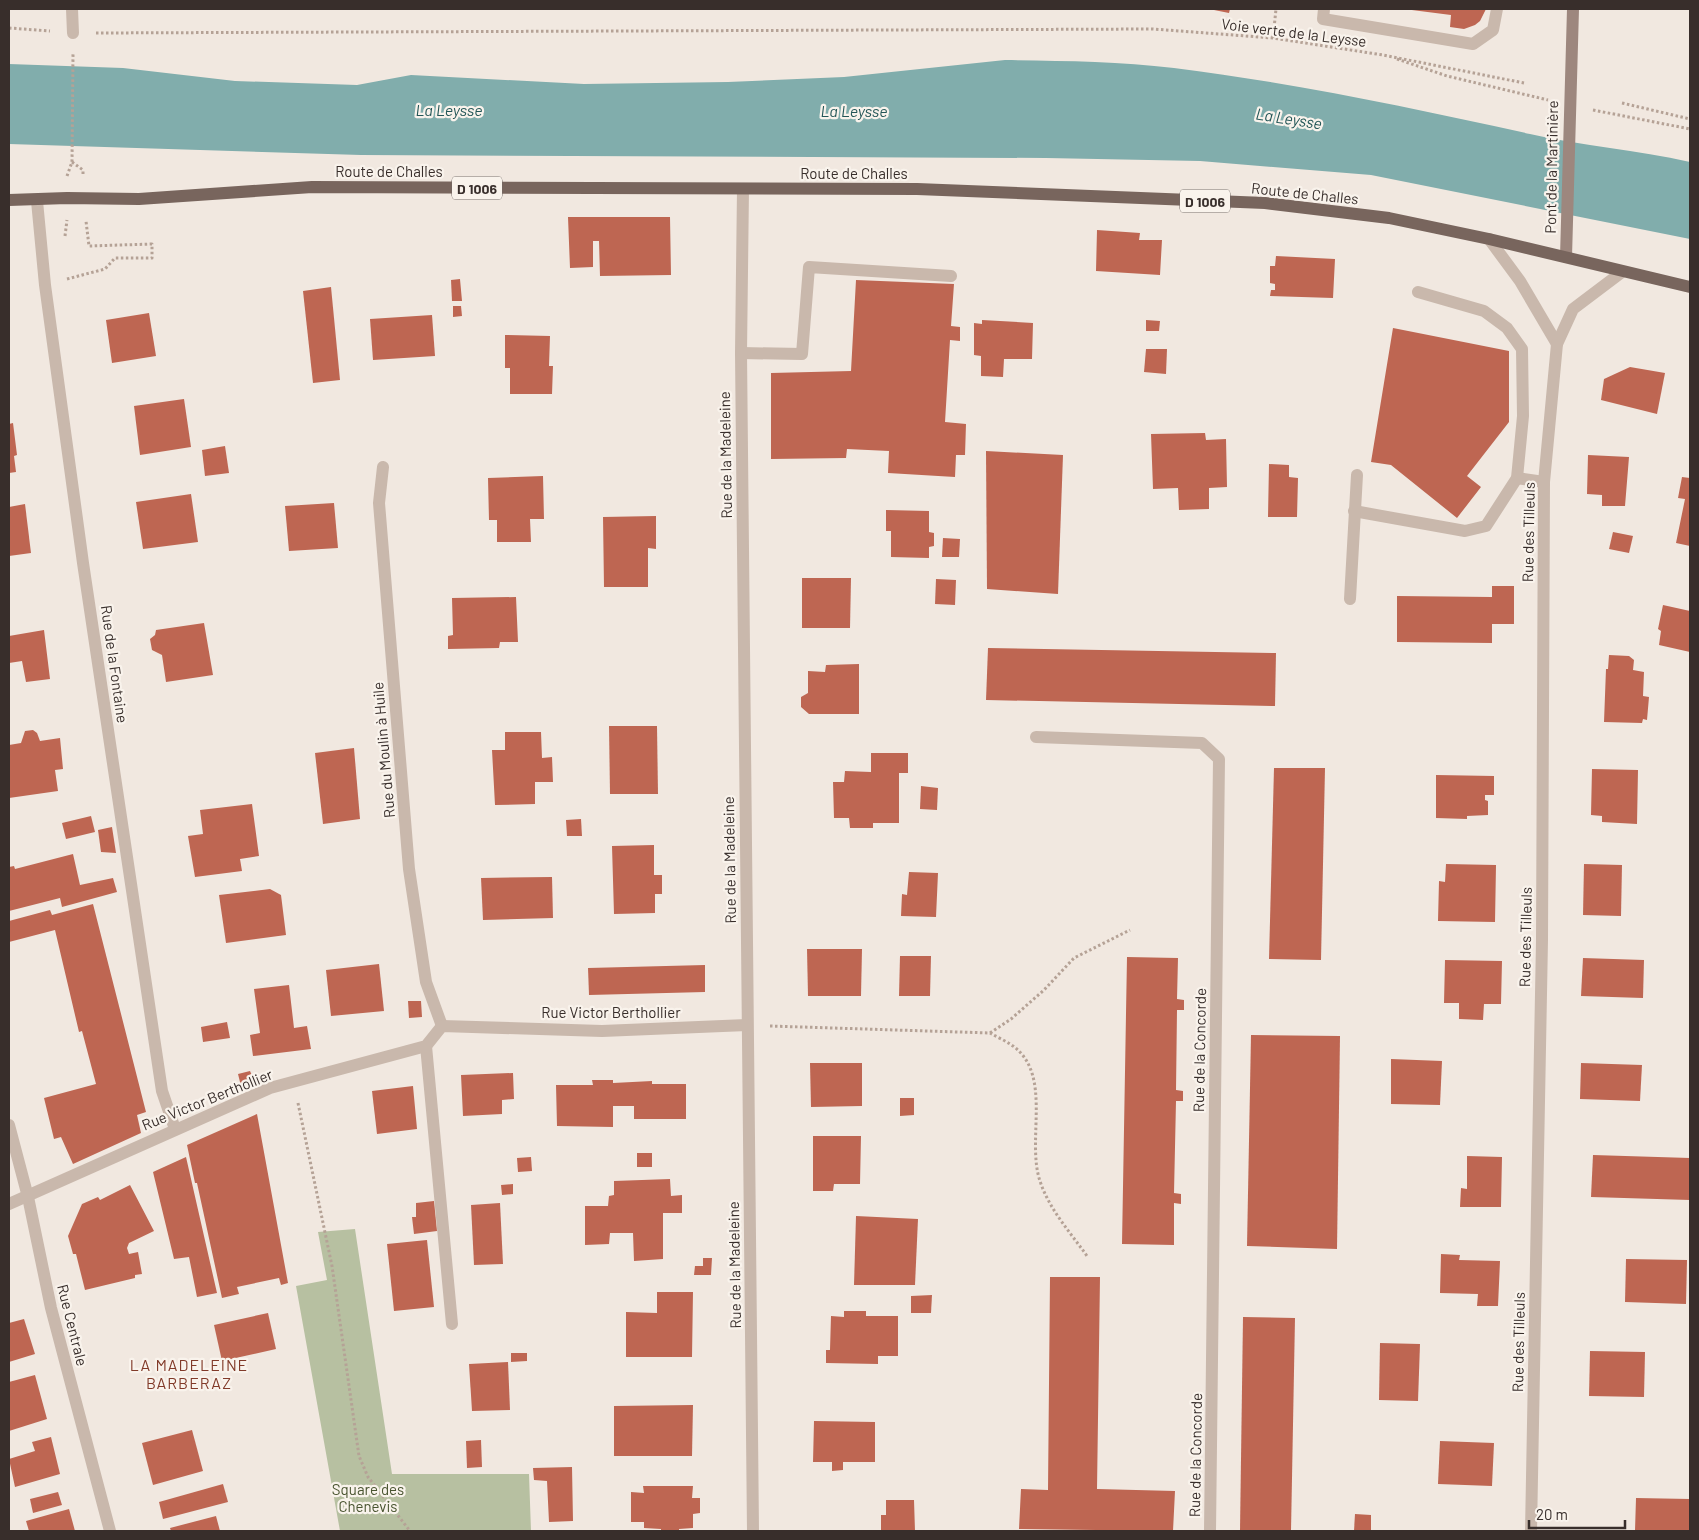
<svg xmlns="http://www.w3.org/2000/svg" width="1699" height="1540" font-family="Barlow,sans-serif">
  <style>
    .green { fill: #b7c0a1 }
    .water { fill: #81adac }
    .building { fill: #be6652 }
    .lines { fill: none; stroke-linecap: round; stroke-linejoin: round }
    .path { stroke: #b5a296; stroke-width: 3; stroke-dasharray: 2.5 2.5; stroke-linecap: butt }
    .lane { stroke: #c9b8ac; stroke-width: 12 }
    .street { stroke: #c9b8ac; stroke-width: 12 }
    .secondary { stroke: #9d877e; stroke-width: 12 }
    .primary { stroke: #78655d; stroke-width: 12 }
    .labels { text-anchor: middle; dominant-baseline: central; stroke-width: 4.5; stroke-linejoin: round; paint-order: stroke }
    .shield { fill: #f9f3ec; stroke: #726965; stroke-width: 1 }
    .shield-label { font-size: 14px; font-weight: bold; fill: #382e2b }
    .street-label { font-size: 15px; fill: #382e2b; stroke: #f9f3ec }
    .park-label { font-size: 15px; fill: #495430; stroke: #f9f3ec }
    .water-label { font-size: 16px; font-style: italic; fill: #235657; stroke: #f9f3ec }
    .neighbourhood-label { font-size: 16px; letter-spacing: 1px; fill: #813a29; stroke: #f9f3ec }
  </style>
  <rect width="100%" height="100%" fill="#f1e8e0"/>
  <!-- green -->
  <polygon class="green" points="355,1229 392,1474 529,1474 531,1531 340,1531 296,1286 327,1280 318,1232"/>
  <!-- water -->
  <path class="water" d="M1005 60C1061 61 1118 61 1174 68 1294 83 1412 108 1530 134 1583 146 1637 150 1690 162V239L1371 175 1200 161 1046 158 361 155 9 144V64L123 68 235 81 357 85 411 75 584 84 728 82 844 77Z"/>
  <!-- building -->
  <g class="building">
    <polygon points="1209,9 1230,9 1229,13"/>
    <polygon points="1404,9 1486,9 1480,21 1475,25 1464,29 1450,27 1451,15"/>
    <polygon points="568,217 670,217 671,275 600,276 599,241 593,241 593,267 570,268"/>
    <polygon points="1097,230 1140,233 1139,240 1162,240 1160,275 1096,271"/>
    <polygon points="1276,256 1335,259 1333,298 1270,296 1271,290 1275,290 1275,284 1270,283 1270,266 1275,266"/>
    <polygon points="460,279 462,301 452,301 451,280"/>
    <polygon points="856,280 954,284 951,326 960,327 960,341 950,340 945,422 966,424 965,455 956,455 955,477 888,473 889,451 847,449 846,458 771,459 771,373 851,371"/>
    <polygon points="331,287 340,380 313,383 303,291"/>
    <polygon points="453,306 461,306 462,316 453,317"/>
    <polygon points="149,313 156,356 112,363 106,320"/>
    <polygon points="432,315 435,356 373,360 370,319"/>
    <polygon points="982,320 1033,323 1032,359 1004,359 1003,377 981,376 981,356 974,355 974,323 982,324"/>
    <polygon points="1146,320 1160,321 1159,331 1146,331"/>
    <polygon points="1393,328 1509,351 1509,422 1467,476 1481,487 1457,518 1391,465 1371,462"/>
    <polygon points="505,335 550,336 549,366 553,366 552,394 510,394 510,368 505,368"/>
    <polygon points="1146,349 1167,349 1166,374 1144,372"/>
    <polygon points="1630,367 1665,373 1657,414 1601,400 1604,379"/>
    <polygon points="184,399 191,447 140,455 134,406"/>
    <polygon points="13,423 17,455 14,456 16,472 9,473 9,424"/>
    <polygon points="1205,433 1206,440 1226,439 1227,487 1209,488 1209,509 1179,510 1178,488 1153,489 1151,434"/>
    <polygon points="225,446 229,473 205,476 202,450"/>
    <polygon points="986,451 1063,455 1058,594 987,589"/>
    <polygon points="1588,455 1629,457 1625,506 1602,506 1602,495 1587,494"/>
    <polygon points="1269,464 1289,465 1289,477 1298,478 1297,517 1268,517"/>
    <polygon points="543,476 544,519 530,519 531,542 497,542 497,520 489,520 488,478"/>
    <polygon points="1682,477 1690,478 1690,546 1676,543 1685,499 1678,498"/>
    <polygon points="191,494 198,542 143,549 136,502"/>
    <polygon points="334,503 338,548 289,551 285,506"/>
    <polygon points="25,504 31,553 9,556 9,507"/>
    <polygon points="886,510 929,511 929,532 934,533 934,546 929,547 929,558 891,557 891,531 886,531"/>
    <polygon points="656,516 656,549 648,548 648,587 604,587 603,517"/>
    <polygon points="1613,532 1633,536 1629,553 1609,549"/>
    <polygon points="943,538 960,539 959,557 942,557"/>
    <polygon points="802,578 851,578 850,628 802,628"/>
    <polygon points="936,579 956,580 955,605 935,604"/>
    <polygon points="1492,586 1514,586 1514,624 1492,624 1492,643 1397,642 1397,596 1492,597"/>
    <polygon points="516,597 518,642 500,642 499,648 448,649 448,636 453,635 452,598"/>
    <polygon points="1663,605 1690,611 1690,652 1659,645 1661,631 1658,629"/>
    <polygon points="204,623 213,675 166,682 162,655 152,650 150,639 155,635 156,630"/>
    <polygon points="44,630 50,679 26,682 22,661 9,663 9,636"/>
    <polygon points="988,648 1276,653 1275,706 986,700"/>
    <polygon points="1609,655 1629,656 1634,660 1633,670 1644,672 1643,696 1649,697 1647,720 1643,719 1642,723 1604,722 1606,669 1608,669"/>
    <polygon points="859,664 859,714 809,714 801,707 801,697 808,693 808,671 825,672 826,665"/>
    <polygon points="609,726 657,726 658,794 610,794"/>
    <polygon points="33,730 37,733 40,741 60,738 63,769 55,770 58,791 9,798 9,745 21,743 25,731"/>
    <polygon points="505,732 541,732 542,758 552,757 553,782 535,782 535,804 495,805 492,750 505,750"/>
    <polygon points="354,748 360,819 323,824 315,753"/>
    <polygon points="871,753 908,753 908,773 899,773 899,823 873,823 873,828 850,828 849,818 834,818 833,782 844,782 845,771 871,772"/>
    <polygon points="1274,768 1325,768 1321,960 1269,959"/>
    <polygon points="1592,769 1638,770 1637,824 1602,822 1602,816 1591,815"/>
    <polygon points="1436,775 1494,776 1494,795 1485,795 1485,800 1488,801 1488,815 1467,816 1467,819 1436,818"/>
    <polygon points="921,786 938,788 937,810 920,809"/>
    <polygon points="252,804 259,856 240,859 242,871 195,877 188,836 203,834 200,810"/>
    <polygon points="91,816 95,832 66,839 62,823"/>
    <polygon points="581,819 582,836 567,836 566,820"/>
    <polygon points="112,827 116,853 101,852 98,830"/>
    <polygon points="654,845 654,875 662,875 662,894 655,894 655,913 614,914 612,846"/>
    <polygon points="73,854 80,885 113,878 117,892 62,907 60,898 9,911 9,867 14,866 15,869"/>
    <polygon points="1446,864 1496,865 1495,922 1438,921 1439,881 1445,882"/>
    <polygon points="1584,864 1622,865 1621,916 1583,915"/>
    <polygon points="909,872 938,873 936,917 901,916 902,894 907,895"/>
    <polygon points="552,877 553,918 483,920 481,878"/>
    <polygon points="270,889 281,895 286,935 226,943 219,895"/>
    <polygon points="93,904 146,1112 137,1115 141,1133 73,1164 61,1137 54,1139 44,1098 96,1084 82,1031 79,1032 55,930 9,942 9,921 50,910 52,915"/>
    <polygon points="807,949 862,949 861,996 808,996"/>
    <polygon points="900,956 931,956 930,996 899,996"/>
    <polygon points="1127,957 1178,958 1177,999 1184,1000 1184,1010 1177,1010 1176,1090 1183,1091 1183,1101 1176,1101 1174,1193 1181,1194 1181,1204 1174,1203 1174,1245 1122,1244"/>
    <polygon points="1583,958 1644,960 1643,998 1581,996"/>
    <polygon points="1445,960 1502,961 1501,1004 1484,1004 1483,1020 1459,1019 1459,1003 1444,1003"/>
    <polygon points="379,964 384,1011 331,1016 326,970"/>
    <polygon points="705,965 705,992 589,995 588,968"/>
    <polygon points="289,985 294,1028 307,1026 311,1049 253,1056 250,1035 260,1033 254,989"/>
    <polygon points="408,1001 421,1001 422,1017 409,1018"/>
    <polygon points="227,1022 230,1038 203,1042 201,1027"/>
    <polygon points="1251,1035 1340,1036 1337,1249 1247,1246"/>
    <polygon points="1391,1059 1442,1061 1440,1105 1391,1104"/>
    <polygon points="810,1063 862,1063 862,1106 811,1107"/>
    <polygon points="1581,1063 1642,1065 1640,1101 1580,1099"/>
    <polygon points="250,1071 254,1080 241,1086 238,1074"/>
    <polygon points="513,1073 514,1099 502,1100 502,1114 463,1116 461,1075"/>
    <polygon points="592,1080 613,1080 613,1083 652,1081 652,1084 686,1084 686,1119 634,1119 634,1106 613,1106 613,1127 557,1126 556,1085 593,1085"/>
    <polygon points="413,1086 417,1129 377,1134 372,1091"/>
    <polygon points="900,1098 914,1098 914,1115 900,1116"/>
    <polygon points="257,1114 288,1283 281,1285 279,1278 237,1287 239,1294 222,1298 197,1183 195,1183 187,1145"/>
    <polygon points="813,1136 861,1136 860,1184 834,1184 833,1191 813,1191"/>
    <rect x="637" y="1153" width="15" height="14"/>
    <polygon points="1593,1155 1690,1158 1690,1200 1591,1197"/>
    <polygon points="1467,1156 1502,1157 1501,1207 1460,1207 1461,1188 1467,1189"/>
    <polygon points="186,1157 217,1293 197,1297 189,1257 174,1259 153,1172"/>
    <polygon points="531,1157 532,1171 518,1172 517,1158"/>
    <polygon points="670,1179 671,1196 682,1195 682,1213 663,1213 663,1259 634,1261 633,1233 610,1233 609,1244 585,1245 585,1206 608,1206 609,1196 614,1195 614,1181"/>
    <polygon points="513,1184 513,1194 502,1195 501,1185"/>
    <polygon points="130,1185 154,1231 129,1243 127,1248 129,1254 138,1252 142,1274 135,1275 135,1278 85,1290 76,1254 73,1254 68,1236 82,1204 98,1197 100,1200"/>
    <polygon points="434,1201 437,1231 414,1234 412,1217 416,1217 416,1203"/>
    <polygon points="500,1203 503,1264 474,1265 471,1205"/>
    <polygon points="856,1216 918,1219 915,1285 854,1285"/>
    <polygon points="427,1240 434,1307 394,1311 387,1244"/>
    <polygon points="1441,1254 1460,1255 1459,1260 1500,1261 1498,1306 1477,1306 1478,1294 1440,1293"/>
    <polygon points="703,1258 712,1258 711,1275 694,1275 695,1266 703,1266"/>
    <polygon points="1626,1259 1687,1260 1686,1304 1625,1302"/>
    <polygon points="1050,1277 1100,1277 1097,1489 1175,1491 1173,1531 1019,1529 1021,1489 1048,1490"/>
    <polygon points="657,1292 693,1292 692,1357 626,1357 626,1312 657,1313"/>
    <polygon points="932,1295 931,1313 911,1313 911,1296"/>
    <polygon points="844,1311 866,1311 866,1316 898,1316 898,1356 878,1356 878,1364 826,1363 826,1350 830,1350 831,1316 844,1317"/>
    <polygon points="268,1313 276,1349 222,1361 214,1325"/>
    <polygon points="1243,1317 1295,1318 1291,1531 1240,1531"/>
    <polygon points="24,1319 35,1354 9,1362 9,1323"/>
    <polygon points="1380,1343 1420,1344 1418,1401 1379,1400"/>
    <polygon points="1590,1351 1645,1352 1644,1397 1589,1396"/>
    <polygon points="511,1353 527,1353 527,1361 511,1362"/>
    <polygon points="508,1362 510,1410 472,1411 469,1364"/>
    <polygon points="35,1375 47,1419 9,1431 9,1382"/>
    <polygon points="693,1405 692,1456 614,1456 614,1406"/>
    <polygon points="814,1421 875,1422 875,1462 843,1462 843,1470 832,1471 832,1462 813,1462"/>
    <polygon points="192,1430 203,1471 153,1485 142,1443"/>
    <polygon points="51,1437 60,1474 15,1487 9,1459 35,1451 32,1442"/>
    <polygon points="481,1440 482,1467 467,1468 466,1441"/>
    <polygon points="1440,1441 1494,1443 1492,1486 1438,1484"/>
    <polygon points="572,1467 573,1521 549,1522 547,1481 534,1480 533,1468"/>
    <polygon points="223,1484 228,1502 163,1519 159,1502"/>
    <polygon points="643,1486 693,1486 692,1498 700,1498 700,1513 693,1514 693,1528 679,1529 679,1531 661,1531 661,1529 644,1528 644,1522 631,1522 631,1492 644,1493"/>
    <polygon points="58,1492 62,1505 33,1513 30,1499"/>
    <polygon points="1636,1498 1690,1499 1690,1531 1635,1531"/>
    <polygon points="886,1500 914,1500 915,1531 881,1531 881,1515 886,1515"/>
    <polygon points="69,1509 75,1531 29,1531 26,1521"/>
    <polygon points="1355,1514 1371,1515 1371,1531 1354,1531"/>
    <polygon points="216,1516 220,1531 171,1531 170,1528"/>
  </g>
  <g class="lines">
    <!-- path -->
    <g class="path">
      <polyline points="9,28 50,31"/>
      <polyline points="96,33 1153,29 1273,38 1383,55 1524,83"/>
      <polyline points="1273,38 1276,9"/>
      <polyline points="1397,59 1447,76 1548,100"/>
      <polyline points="1622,103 1690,119"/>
      <polyline points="1593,110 1690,129"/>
      <polyline points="72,162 83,170 83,175"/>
      <polyline points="67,176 72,162 73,54"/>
      <polyline points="65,236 67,220"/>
      <polyline points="67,279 105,269 115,258 152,258 152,244 89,246 86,221"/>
      <path d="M770 1026 990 1033C997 1037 1006 1041 1013 1046 1053 1075 1026 1140 1040 1181 1049 1209 1070 1232 1087 1256"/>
      <polyline points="990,1033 1011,1019 1044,990 1074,958 1130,930"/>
      <polyline points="298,1103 332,1266 359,1456 368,1477 410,1531"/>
    </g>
    <!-- lane -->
    <g class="lane">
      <polyline points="1324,9 1323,19 1473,44 1493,30 1497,9"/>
      <polyline points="741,353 802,354 809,267 951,276"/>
      <polyline points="1517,478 1544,482"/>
      <polyline points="1354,511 1465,531 1486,526 1517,478 1523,416 1522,349 1507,328 1484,311 1418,292"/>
      <polyline points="1350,599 1357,475"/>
    </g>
    <!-- street -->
    <g class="street">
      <polyline points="72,9 73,33"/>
      <polyline points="743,189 741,353 753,1531"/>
      <polyline points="37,201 45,285 83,563 162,1091 175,1129"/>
      <polyline points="1489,239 1520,281 1557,344"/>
      <polyline points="383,467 379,503 409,869 426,982 442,1026"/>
      <polyline points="1036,737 1202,743 1219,759 1210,1531"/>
      <polyline points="426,1046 452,1324"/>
      <polyline points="9,1125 28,1197 51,1308 110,1531"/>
      <polyline points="9,1204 270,1088 426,1046 442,1026 602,1031 747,1025"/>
      <polyline points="1531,1531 1542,940 1544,482 1557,344 1573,309 1622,272"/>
    </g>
    <!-- secondary -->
    <polyline class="secondary" points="1566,257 1573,9"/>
    <!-- primary -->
    <polyline class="primary" points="9,200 67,198 139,199 312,187 917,189 1265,203 1389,218 1489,239 1690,287"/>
  </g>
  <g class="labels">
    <!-- shield labels -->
    <g class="shield">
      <rect x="452" y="176.5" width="50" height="23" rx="4"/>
      <rect x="1180" y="189.5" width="50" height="23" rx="4"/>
    </g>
    <g class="shield-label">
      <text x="477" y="188">D 1006</text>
      <text x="1205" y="201">D 1006</text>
    </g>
    <!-- street labels -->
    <g class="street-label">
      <text transform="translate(1294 32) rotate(7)">Voie verte de la Leysse</text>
      <text transform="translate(1551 167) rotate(-89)">Pont de la Martinière</text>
      <text x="389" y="171">Route de Challes</text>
      <text x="854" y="173">Route de Challes</text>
      <text transform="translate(1305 193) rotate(6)">Route de Challes</text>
      <text transform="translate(725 455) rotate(-91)">Rue de la Madeleine</text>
      <text transform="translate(1528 532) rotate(-89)">Rue des Tilleuls</text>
      <text transform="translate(115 664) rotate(82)">Rue de la Fontaine</text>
      <text transform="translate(383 750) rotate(-95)">Rue du Moulin à Huile</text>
      <text transform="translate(729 860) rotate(-91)">Rue de la Madeleine</text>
      <text transform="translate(1525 937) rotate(-89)">Rue des Tilleuls</text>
      <text x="611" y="1012">Rue Victor Berthollier</text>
      <text transform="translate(1199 1050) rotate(-89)">Rue de la Concorde</text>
      <text transform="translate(207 1099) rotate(-22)">Rue Victor Berthollier</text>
      <text transform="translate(734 1265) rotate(-91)">Rue de la Madeleine</text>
      <text transform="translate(73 1325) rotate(76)">Rue Centrale</text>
      <text transform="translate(1518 1342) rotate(-89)">Rue des Tilleuls</text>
      <text transform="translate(1195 1455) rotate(-89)">Rue de la Concorde</text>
    </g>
    <!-- park labels -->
    <g class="park-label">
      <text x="368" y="1489">Square des<tspan x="368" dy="17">Chenevis</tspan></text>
    </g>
    <!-- water labels -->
    <g class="water-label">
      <text x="449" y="109">La Leysse</text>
      <text x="854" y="110">La Leysse</text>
      <text transform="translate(1289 118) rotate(9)">La Leysse</text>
    </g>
    <!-- neighbourhood labels -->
    <g class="neighbourhood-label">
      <text x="189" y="1364">LA MADELEINE<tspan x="189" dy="18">BARBERAZ</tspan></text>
    </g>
  </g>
  <!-- border -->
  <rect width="1699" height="1540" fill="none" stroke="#382e2b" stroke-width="20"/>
  <!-- scale -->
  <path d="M1529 1520v8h96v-8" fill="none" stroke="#382e2b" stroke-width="2.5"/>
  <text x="1536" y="1520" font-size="15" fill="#382e2b" stroke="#f9f3ec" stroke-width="4" paint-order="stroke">20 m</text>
</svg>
